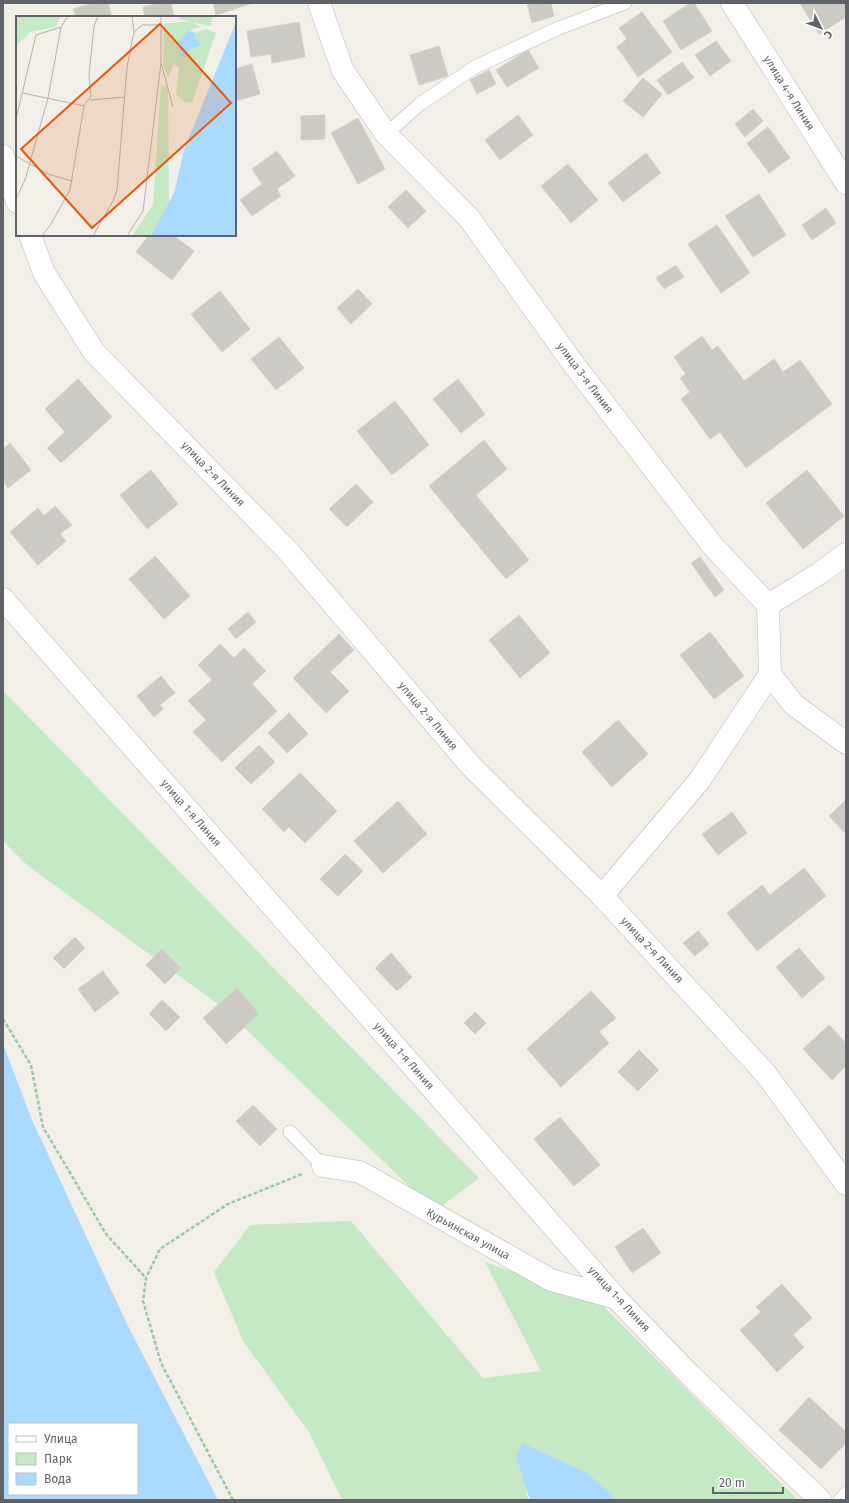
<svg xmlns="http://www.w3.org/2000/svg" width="849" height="1503" font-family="'Fira Sans',sans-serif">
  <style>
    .green { fill: #c5e8c5 }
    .water { fill: #aadaff; fill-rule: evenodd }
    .building { fill: #cccac5; stroke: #d6d1c6 }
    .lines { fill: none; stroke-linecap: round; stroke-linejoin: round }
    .service-casing { stroke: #b5b8bc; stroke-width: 14 }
    .minor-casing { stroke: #b5b8bc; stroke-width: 23 }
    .path { stroke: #9cc7a9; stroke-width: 2.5; stroke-dasharray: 4 2; stroke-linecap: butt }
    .service { stroke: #fff; stroke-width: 13 }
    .minor { stroke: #fff; stroke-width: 22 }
    .labels { text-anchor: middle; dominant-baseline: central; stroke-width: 4; stroke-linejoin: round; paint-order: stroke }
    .street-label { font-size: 11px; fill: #5f6368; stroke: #fff }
    .inset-road { fill: none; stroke: #b3b3b1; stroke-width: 1 }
    .view { fill: #e8590c; fill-opacity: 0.15; stroke: #e8590c; stroke-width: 2 }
    .inset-edge { fill: none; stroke: #5f6368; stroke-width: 2 }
  </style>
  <rect width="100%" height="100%" fill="#f1efe8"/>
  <!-- green -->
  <g class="green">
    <polygon points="3,691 479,1178 435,1211 226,1010 27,865 3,841"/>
    <polygon points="351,1221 483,1378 541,1371 485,1262 599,1302 798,1500 617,1500 589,1474 526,1490 528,1500 342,1500 309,1432 243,1341 214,1272 250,1225"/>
  </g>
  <!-- water -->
  <g class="water">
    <path d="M3 1044 32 1120 127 1324 218 1500H3ZM9 1424H137V1494H9Z"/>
    <polygon points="522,1443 589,1474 617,1500 530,1500 516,1456"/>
  </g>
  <!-- building -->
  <g class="building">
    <polygon points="93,3 108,3 112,17 76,17 73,9"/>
    <polygon points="160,3 171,3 174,17 145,17 143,7"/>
    <polygon points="213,3 253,3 216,15"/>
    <polygon points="527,3 551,3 554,16 532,23"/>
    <polygon points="690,3 694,3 712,31 681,50 663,21"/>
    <polygon points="800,3 846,3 846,17 819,34"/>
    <polygon points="642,12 672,52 638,77 617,47 627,39 619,28"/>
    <polygon points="299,22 305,57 272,63 271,54 251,57 247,31"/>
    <polygon points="716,41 731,61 710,76 695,55"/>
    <polygon points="439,46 448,76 419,85 410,55"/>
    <polygon points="528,50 539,68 507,87 496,70"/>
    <polygon points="682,62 694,78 668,95 657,80"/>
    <polygon points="252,64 260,94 235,101 235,69"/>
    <polygon points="489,70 496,84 477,94 470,80"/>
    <polygon points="643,78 662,94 643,117 623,101"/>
    <polygon points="753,109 763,121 745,137 735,124"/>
    <polygon points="325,115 325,139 301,140 301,116"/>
    <polygon points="518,115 533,135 500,160 485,140"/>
    <polygon points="358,118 385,169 358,184 331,133"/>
    <polygon points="768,127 790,158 769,173 747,143"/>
    <polygon points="277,151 295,176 277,189 281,196 252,216 240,200 262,184 252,169"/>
    <polygon points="646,153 661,173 623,202 608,183"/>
    <polygon points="568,164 598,200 571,223 541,186"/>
    <polygon points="406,190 426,211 408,228 388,207"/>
    <polygon points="759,194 786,235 753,257 725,216"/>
    <polygon points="826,208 836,223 812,240 802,225"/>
    <polygon points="717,225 750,273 721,293 688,244"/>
    <polygon points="149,235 173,235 194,251 172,280 136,252"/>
    <polygon points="676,265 684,277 664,289 656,278"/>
    <polygon points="358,289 372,304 351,324 337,308"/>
    <polygon points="220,291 250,329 222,352 191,314"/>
    <polygon points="702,336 712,350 718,346 744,381 774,359 783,372 800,360 832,404 746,468 720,432 710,439 681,399 690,392 680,378 686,374 674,357"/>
    <polygon points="279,337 304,368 276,390 251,359"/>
    <polygon points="78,379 112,417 61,463 47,448 65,432 45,409"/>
    <polygon points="458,379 485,414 461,433 433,399"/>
    <polygon points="395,401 429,445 392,475 357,431"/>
    <polygon points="484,440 507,469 476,495 529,560 506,579 429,486"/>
    <polygon points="10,443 31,470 8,488 3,481 3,449"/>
    <polygon points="151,470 178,504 147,529 120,495"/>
    <polygon points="807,470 844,516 803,549 766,503"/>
    <polygon points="356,484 373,502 347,527 329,509"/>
    <polygon points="55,506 72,525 60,534 66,541 38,565 10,532 38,508 44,516"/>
    <polygon points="155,556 190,596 164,619 129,579"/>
    <polygon points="700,557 724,590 715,597 691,563"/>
    <polygon points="248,612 256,622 236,639 228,629"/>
    <polygon points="519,615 550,653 520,678 489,640"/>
    <polygon points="710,632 744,676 714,699 680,655"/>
    <polygon points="339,634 354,650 330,672 349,691 326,713 293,678"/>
    <polygon points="220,644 234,658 244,648 266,671 252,684 277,711 222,762 193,732 206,720 188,701 212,680 198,665"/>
    <polygon points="161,676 175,693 160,705 163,709 154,717 137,696"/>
    <polygon points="289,713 308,734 287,753 268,733"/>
    <polygon points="618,720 648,754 612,787 582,752"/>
    <polygon points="259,745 275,762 251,784 235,768"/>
    <polygon points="300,773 337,811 305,843 289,827 284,832 262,809"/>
    <polygon points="846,800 846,830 844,832 829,816"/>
    <polygon points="398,801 427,834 383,873 354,841"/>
    <polygon points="732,812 747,833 718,855 702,834"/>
    <polygon points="345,854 363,871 338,896 320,879"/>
    <polygon points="804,868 826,896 757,951 727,913 762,885 770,895"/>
    <polygon points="698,931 709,944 695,956 683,943"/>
    <polygon points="75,937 85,948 64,969 53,958"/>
    <polygon points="799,948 825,978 802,998 776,967"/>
    <polygon points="162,949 181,968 165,984 146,965"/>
    <polygon points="391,953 412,977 397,991 375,968"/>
    <polygon points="103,971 119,993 95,1012 78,989"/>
    <polygon points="237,988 259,1014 226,1044 203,1018"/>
    <polygon points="591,991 616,1018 599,1032 609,1043 561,1087 527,1049"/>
    <polygon points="162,1000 180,1017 166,1031 149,1014"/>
    <polygon points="475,1012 486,1023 475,1034 464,1023"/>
    <polygon points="829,1025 846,1043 846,1066 832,1080 803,1049"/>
    <polygon points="639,1050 659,1070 638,1091 618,1072"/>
    <polygon points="253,1105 277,1129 260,1146 236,1121"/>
    <polygon points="560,1117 600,1165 574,1186 534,1139"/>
    <polygon points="643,1228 661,1253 632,1273 615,1247"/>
    <polygon points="782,1284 812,1318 793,1335 804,1347 777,1372 740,1330 761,1312 756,1307"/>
    <polygon points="809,1397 846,1432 846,1443 821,1469 779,1430"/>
  </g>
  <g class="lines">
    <!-- service casing -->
    <g class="service-casing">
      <g id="service">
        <polyline points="386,134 420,104 475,67 559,28 625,3"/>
        <polyline points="290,1132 323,1166"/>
        <polyline points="840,1500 846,1493"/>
      </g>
    </g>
    <!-- minor casing -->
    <g class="minor-casing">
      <g id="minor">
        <polyline points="319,3 343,71 386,134 469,218 572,362 712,545 768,605 770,674 793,704 846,743"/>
        <polyline points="732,3 846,183"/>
        <polyline points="3,156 17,202"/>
        <polyline points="30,235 44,273 94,352 287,550 471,766 602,896 766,1074 846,1184"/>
        <polyline points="3,599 616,1298 689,1374 820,1500"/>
        <polyline points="768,605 820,573 846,554"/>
        <polyline points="602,896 699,781 770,674"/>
        <polyline points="323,1166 360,1172 551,1280 616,1298"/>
      </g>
    </g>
    <!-- path -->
    <g class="path">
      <polyline points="3,1019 31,1065 43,1127 106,1234 146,1278"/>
      <polyline points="233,1500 161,1363 143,1301 146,1278 160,1249 228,1204 302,1174"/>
    </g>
    <!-- service -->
    <use href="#service" class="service"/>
    <!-- minor -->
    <use href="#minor" class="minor"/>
  </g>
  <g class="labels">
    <!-- street labels -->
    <g class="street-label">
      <text transform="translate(789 93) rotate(58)">улица 4-я Линия</text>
      <text transform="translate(585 378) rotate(53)">улица 3-я Линия</text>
      <text transform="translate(213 474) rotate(46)">улица 2-я Линия</text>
      <text transform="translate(428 716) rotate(50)">улица 2-я Линия</text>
      <text transform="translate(191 813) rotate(49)">улица 1-я Линия</text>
      <text transform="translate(652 950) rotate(47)">улица 2-я Линия</text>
      <text transform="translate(404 1056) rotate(49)">улица 1-я Линия</text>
      <text transform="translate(468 1234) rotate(29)">Курьинская улица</text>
      <text transform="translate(619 1299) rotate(47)">улица 1-я Линия</text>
    </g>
  </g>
  <!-- overview -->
  <g transform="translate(16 16)">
    <rect width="220" height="220" fill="#f1efe8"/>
    <path d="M0 0H45L39 11 14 16 0 30ZM164 0H197L194 10 176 6 184 11 175 14 166 43 177 30 184 31 185 28 180 23 179 17 190 13 200 17 176 86 169 87 160 78 163 52 158 48 152 62 147 48 148 8 173 5 164 3ZM145 69 152 71 153 189 135 220H116L137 189Z" fill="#c5e8c5"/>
    <path d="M220 6V220H135L158 177 168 134ZM173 14 179 17 180 23 185 28 183 31H176L166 43 163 26Z" fill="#aadaff"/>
    <path class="inset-road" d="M118 16 126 9H146M145 47 157 91M7 77 68 90M74 84 109 81M0 103 20 19 45 11M0 140 32 158 56 165M0 183 9 164 32 82 45 11 52 0M26 220 35 208 54 174 68 90 75 80 73 59 78 10 82 0M77 220 97 185 101 174 111 51 118 16 116 0M111 220 127 195 145 47V0"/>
    <path class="view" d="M144 8 215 87 76 212 5 133Z"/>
    <rect width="220" height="220" class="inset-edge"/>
  </g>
  <!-- border -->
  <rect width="849" height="1503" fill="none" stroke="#5f6368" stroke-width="8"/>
  <!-- legend -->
  <rect x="8" y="1423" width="130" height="72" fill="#ffffff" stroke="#bfc1c3"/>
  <rect x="16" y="1436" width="20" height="6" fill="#ffffff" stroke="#bfc1c3"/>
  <text x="44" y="1443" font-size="12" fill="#5f6368">Улица</text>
  <rect x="16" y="1453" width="20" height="12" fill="#c5e8c5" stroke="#bfc1c3"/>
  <text x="44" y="1463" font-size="12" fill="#5f6368">Парк</text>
  <rect x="16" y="1473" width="20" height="12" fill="#aadaff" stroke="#bfc1c3"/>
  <text x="44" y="1483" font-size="12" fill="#5f6368">Вода</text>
  <!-- north arrow -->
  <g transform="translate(821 28) rotate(132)" stroke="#ffffff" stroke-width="3" paint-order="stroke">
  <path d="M0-3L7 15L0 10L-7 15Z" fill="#5f6368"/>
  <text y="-6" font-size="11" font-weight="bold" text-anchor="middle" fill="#5f6368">С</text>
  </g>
  <!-- scale -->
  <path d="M713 1487v6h70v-6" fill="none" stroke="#5f6368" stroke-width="2"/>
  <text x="719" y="1487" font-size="12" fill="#5f6368" stroke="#ffffff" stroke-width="3" paint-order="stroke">20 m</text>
</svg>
